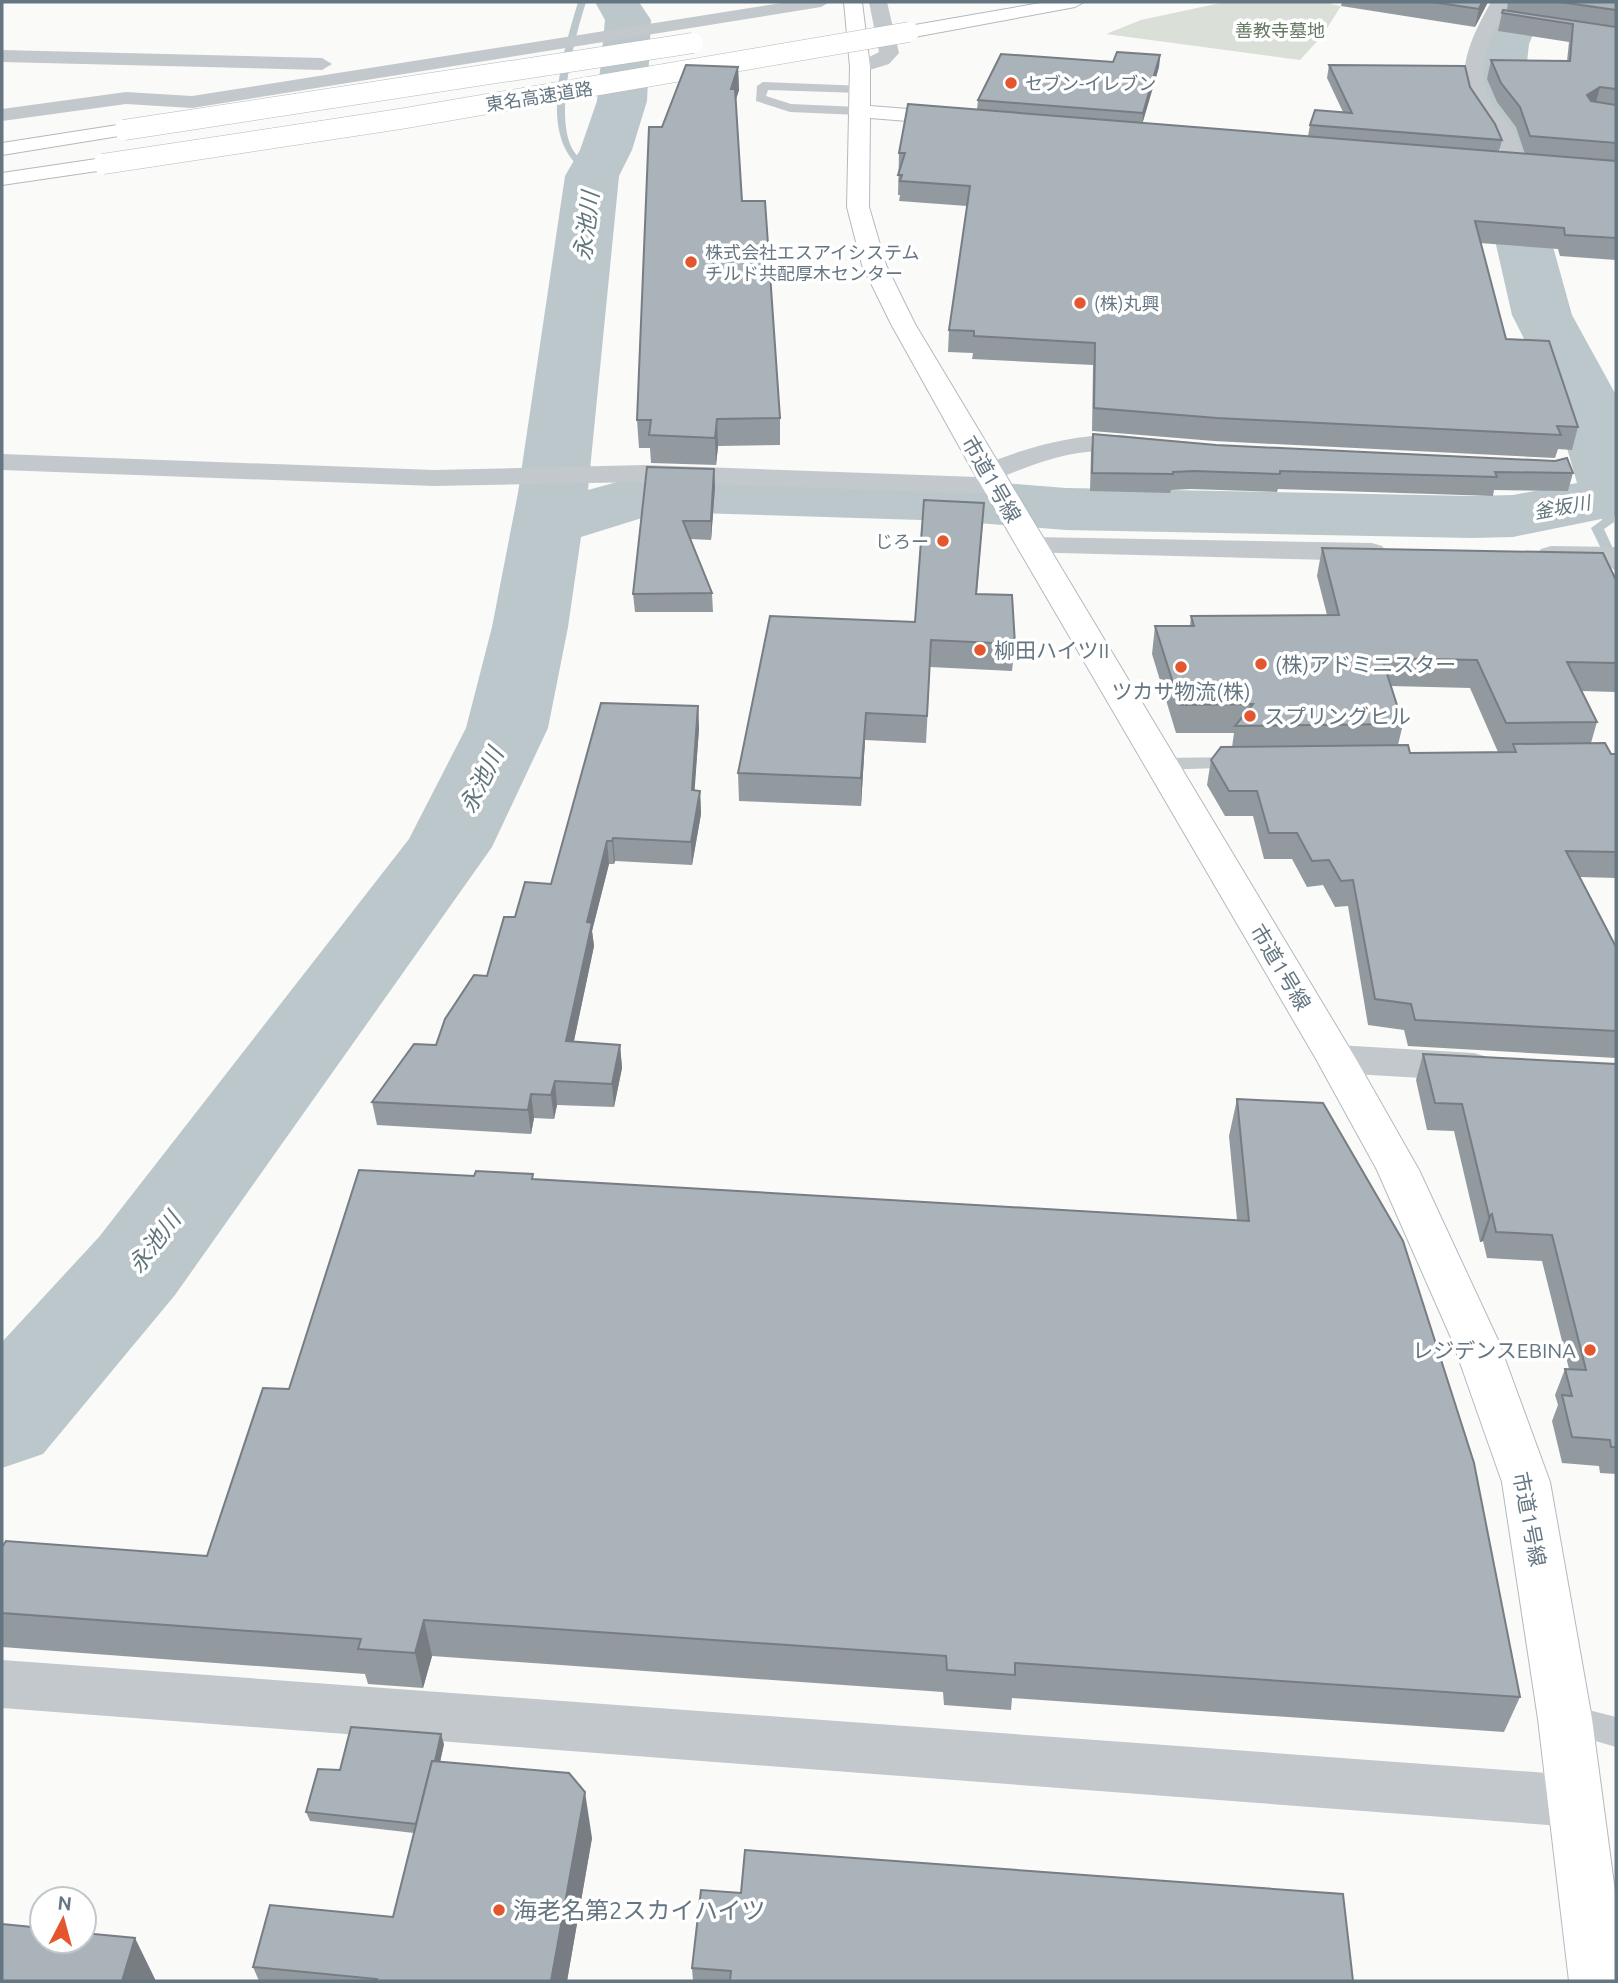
<svg xmlns="http://www.w3.org/2000/svg" width="1618" height="1983" font-family="Ubuntu,'Noto Sans JP',sans-serif">
  <style>
    .green { fill: #dadfd7 }
    .lines { fill: none; stroke-linecap: round; stroke-linejoin: round }
    .stream { fill: #bbc7cb; fill-rule: evenodd }
    .river { fill: #bbc7cb; fill-rule: evenodd }
    .secondary-casing { stroke: #b3babf; stroke-width: 2 }
    .highway-casing { stroke: #b4b9bd; stroke-width: 2 }
    .lane { fill: #c3c8cc; fill-rule: evenodd }
    .street { fill: #c3c8cc; fill-rule: evenodd }
    .secondary { fill: #fff; fill-rule: evenodd }
    .highway { fill: #fff; fill-rule: evenodd }
    .highway-bridge-casing { stroke: #b4b9bd; stroke-width: 21; stroke-linecap: butt }
    .highway-bridge { stroke: #fff; stroke-width: 20 }
    .wall { fill: #929a9f; fill-rule: evenodd }
    .shaded-wall { fill: #777d82 }
    .building { fill: #aab3b9; stroke: #777d82; stroke-width: 2 }
    .poi-dot { fill: #e4572e; stroke: #fff; stroke-width: 2.5 }
    .labels { text-anchor: middle; dominant-baseline: central; stroke-width: 7; stroke-linejoin: round; paint-order: stroke }
    .far-park-label { font-size: 18px; fill: #687a64; stroke: #fff }
    .far-poi-label { font-size: 18px; fill: #657683; stroke: #fff; text-anchor: start }
    .far-street-label { font-size: 18px; fill: #657683; stroke: #fff }
    .far-water-label { font-size: 19px; font-style: italic; fill: #60757c; stroke: #fff }
    .street-label { font-size: 21px; fill: #657683; stroke: #fff }
    .poi-label { font-size: 21px; fill: #657683; stroke: #fff; text-anchor: start }
    .water-label { font-size: 23px; font-style: italic; fill: #60757c; stroke: #fff }
    .near-poi-label { font-size: 24px; fill: #657683; stroke: #fff; text-anchor: start }
  </style>
  <rect width="100%" height="100%" fill="#fafaf8"/>
  <!-- green -->
  <polygon class="green" points="1225,2 1331,2 1330,4 1341,6 1322,36 1300,60 1106,34 1141,20"/>
  <g class="lines">
    <!-- stream -->
    <g class="stream">
      <path d="M578 2H586C575 37 552 120 575 153 580 160 589 165 596 170L597 172 593 175C532 148 564 50 578 2Z"/>
      <polygon points="1601,496 1605,497 1614,510 1614,522 1604,529 1616,555 1616,571 1610,567 1591,528 1602,520 1602,510 1595,499"/>
    </g>
    <!-- river -->
    <polygon class="river" points="595,2 639,2 651,20 647,101 632,150 619,176 588,490 639,476 696,471 953,479 1066,488 1472,496 1513,495 1577,483 1551,392 1512,315 1494,236 1494,217 1515,154 1512,143 1474,90 1482,44 1503,2 1547,2 1529,44 1524,89 1564,143 1567,154 1550,217 1550,236 1572,315 1616,395 1616,516 1513,537 1472,538 1066,530 953,521 696,513 645,517 581,537 568,627 548,728 492,847 175,1295 43,1454 2,1468 2,1342 99,1237 409,839 466,728 492,627 518,493 565,176 580,150 597,101 605,20"/>
    <!-- secondary casing -->
    <g class="secondary-casing">
      <polygon id="secondary" points="844,2 862,2 870,67 870,106 958,113 968,119 958,125 870,118 869,207 886,265 915,324 1356,1059 1419,1170 1498,1340 1550,1482 1592,1719 1616,1899 1616,1981 1569,1981 1538,1719 1502,1482 1452,1340 1377,1170 1316,1059 974,473 891,324 862,265 847,207 850,67"/>
    </g>
    <!-- highway casing -->
    <g class="highway-casing">
      <g id="highway">
        <polygon points="1046,2 1084,2 1075,7 909,38 900,32 909,26"/>
        <polygon points="124,124 131,126 134,130 131,134 2,155 2,143"/>
        <polygon points="103,158 111,159 114,164 111,169 2,185 2,173"/>
      </g>
    </g>
    <!-- lane -->
    <g class="lane">
      <polygon points="763,82 864,86 866,89 860,93 768,90 766,96 791,104 859,107 865,111 859,115 790,112 756,101 757,86"/>
      <polygon points="1241,757 1248,759 1251,763 1248,767 1160,770 1150,764 1160,758"/>
      <polygon points="1565,1704 1616,1717 1616,1747 1554,1729 1549,1719 1554,1709"/>
    </g>
    <!-- street -->
    <g class="street">
      <polygon points="788,2 830,2 821,7 192,108 126,104 2,121 2,109 126,92 192,96"/>
      <polygon points="869,2 887,2 899,53 889,64 860,73 850,67 879,52"/>
      <path d="M1491 2H1509C1492 33 1469 76 1495 108 1511 127 1523 138 1524 164L1513 170 1502 164C1502 139 1491 131 1477 113 1450 77 1472 36 1491 2Z"/>
      <polygon points="2,50 322,58 332,64 322,70 2,62"/>
      <path d="M1121 435 1155 439 1159 445 1155 451C1137 455 1118 450 1100 451 1064 452 1032 465 999 478L1006 480 1010 486 1006 492 996 494 645 482 434 486 2 470V454L434 470 645 465 977 477 974 473 978 467C1025 448 1070 434 1121 435Z"/>
      <polygon points="1031,537 1372,543 1382,546 1387,552 1382,558 1372,561 1021,552 1016,546 1021,540"/>
      <polygon points="1551,546 1616,547 1616,565 1541,561 1536,555 1541,549"/>
      <polygon points="1336,1045 1474,1053 1488,1057 1494,1067 1488,1077 1474,1081 1336,1073 1322,1069 1316,1059 1322,1049"/>
      <polygon points="2,1660 1575,1775 1594,1782 1603,1801 1594,1820 1575,1827 2,1708"/>
    </g>
    <!-- secondary -->
    <use href="#secondary" class="secondary"/>
    <!-- highway -->
    <use href="#highway" class="highway"/>
    <!-- highway-bridge casing -->
    <g class="highway-bridge-casing">
      <g id="highway-bridge">
        <polyline points="124,130 693,43"/>
        <polyline points="103,164 400,119 909,32"/>
      </g>
    </g>
    <!-- highway-bridge -->
    <use href="#highway-bridge" class="highway-bridge"/>
  </g>
  <!-- wall -->
  <g class="wall">
    <polygon points="1342,2 1488,2 1475,27 1341,6"/>
    <polygon points="1508,2 1616,2 1616,260 1560,256 1558,249 1480,243 1506,339 1578,427 1572,450 1558,449 1555,458 1214,441 1092,431 1093,365 972,359 973,353 948,352 949,330 967,206 899,201 900,195 898,195 899,153 977,110 978,100 1113,62 1160,55 1159,67 1142,123 1308,136 1310,125 1343,112 1327,78 1329,65 1470,87 1502,140 1499,152 1525,154 1516,127 1497,102 1487,79 1491,60 1567,61 1569,42 1498,31 1502,13 1507,10"/>
    <polygon points="738,67 739,90 736,99 742,201 780,418 780,445 718,446 716,465 651,463 650,448 639,448 637,420 662,127"/>
    <polygon points="1093,434 1216,445 1573,473 1568,491 1494,490 1493,496 1278,489 1277,492 1191,489 1171,490 1170,493 1090,491 1091,452"/>
    <polygon points="714,469 715,487 711,540 690,539 712,593 713,612 635,612 633,594"/>
    <polygon points="984,503 977,594 1015,644 1012,671 930,667 926,743 865,740 861,806 739,801 738,773 915,622"/>
    <path d="M1322 548 1616 580V692L1582 691 1597 722 1591 743 1611 754H1616V878L1580 877 1616 947V1058L1408 1046 1404 1030 1368 1025 1348 906 1335 907 1323 885 1307 887 1292 859H1264L1253 816H1225L1207 785 1211 760 1232 747 1234 733H1176L1152 654 1155 626H1190L1191 616 1327 615 1317 576ZM1391 686 1470 688 1498 752 1410 753 1398 745 1403 724Z"/>
    <polygon points="698,706 699,729 694,790 700,791 701,814 692,865 615,861 614,864 609,864 592,931 594,946 574,1041 620,1045 622,1068 614,1107 557,1105 554,1119 534,1118 531,1134 377,1125 372,1102 436,1045 487,976 551,884"/>
    <polygon points="1423,1054 1616,1064 1616,1474 1600,1473 1599,1466 1562,1463 1552,1421 1558,1405 1555,1395 1565,1369 1569,1369 1542,1261 1487,1258 1483,1241 1480,1242 1454,1131 1427,1130 1416,1080"/>
    <polygon points="1237,1099 1520,1697 1504,1732 1012,1698 1011,1710 944,1705 943,1692 432,1656 423,1688 368,1684 365,1674 2,1647 2,1547 207,1556 289,1389 474,1176 1237,1220 1229,1136"/>
    <polygon points="444,1744 440,1762 592,1838 567,1981 259,1981 253,1967 393,1917 414,1833 310,1821 306,1812 340,1770"/>
    <polygon points="692,1968 1353,1981 693,1981"/>
  </g>
  <!-- shaded-wall -->
  <g class="shaded-wall">
    <polygon points="1482,2 1488,2 1475,27 1479,9"/>
    <polygon points="1160,55 1159,67 1142,125 1143,113"/>
    <polygon points="738,67 739,90 732,112 731,89"/>
    <polygon points="1600,87 1595,106 1582,115 1587,95"/>
    <polygon points="717,419 718,446 716,465 715,438"/>
    <polygon points="714,469 715,487 711,540 711,521"/>
    <polygon points="698,706 699,729 693,813 692,790"/>
    <polygon points="866,713 865,740 861,806 861,778"/>
    <polygon points="700,791 701,814 692,865 691,842"/>
    <polygon points="613,838 615,861 614,864 612,841"/>
    <polygon points="607,841 609,864 592,931 594,946 569,1064 566,1041 587,922"/>
    <polygon points="620,1045 622,1068 614,1107 612,1084"/>
    <polygon points="555,1081 557,1105 554,1119 551,1095"/>
    <polygon points="531,1094 534,1118 531,1134 528,1110"/>
    <polygon points="1492,1214 1483,1241 1480,1242 1489,1216"/>
    <polygon points="424,1620 432,1656 423,1688 415,1653"/>
    <polygon points="441,1734 444,1744 424,1834 421,1824"/>
    <polygon points="585,1792 592,1838 567,1981 551,1981"/>
    <polygon points="135,1938 156,1981 122,1981"/>
  </g>
  <!-- building -->
  <g class="building">
    <polygon points="1432,2 1482,2 1479,9"/>
    <polygon points="1560,2 1616,2 1616,10"/>
    <polygon points="1503,10 1616,27 1616,89 1600,87 1587,95 1591,101 1616,105 1616,143 1530,136 1520,107 1501,83 1491,60 1570,61 1573,24 1502,13"/>
    <polygon points="1117,52 1160,55 1143,113 978,100 1001,54 1113,62"/>
    <polygon points="686,65 738,67 731,89 735,89 742,201 765,201 780,418 717,419 715,438 649,435 651,420 637,420 649,127 662,127"/>
    <polygon points="1329,65 1465,66 1470,87 1495,124 1502,140 1310,125 1315,110 1352,113"/>
    <polygon points="908,104 1616,161 1616,238 1565,235 1564,228 1475,221 1506,339 1549,341 1578,427 1557,426 1561,435 1217,418 1094,408 1095,343 974,336 974,331 949,330 970,186 900,181 902,175 898,175 905,153 899,153"/>
    <polygon points="1093,434 1216,445 1555,461 1567,458 1573,473 1495,472 1497,477 1280,471 1280,474 1194,471 1173,472 1173,474 1092,473"/>
    <polygon points="647,467 714,469 711,521 683,521 712,593 633,594"/>
    <polygon points="924,500 984,503 976,594 1012,595 1015,644 931,640 927,716 866,713 861,778 738,773 770,616 915,622"/>
    <polygon points="1322,548 1603,553 1616,580 1616,663 1567,662 1597,722 1506,723 1477,660 1382,658 1403,724 1235,726 1253,704 1180,705 1155,626 1194,626 1191,616 1339,615"/>
    <polygon points="601,703 698,706 692,790 700,791 691,842 613,838 612,841 607,841 587,922 592,923 566,1041 620,1045 612,1084 555,1081 551,1095 531,1094 528,1110 372,1102 414,1044 436,1045 445,1019 474,975 487,976 504,917 515,917 525,882 551,884"/>
    <polygon points="1605,743 1611,754 1616,754 1616,852 1566,851 1616,947 1616,1031 1415,1020 1411,1004 1375,999 1353,880 1341,881 1329,860 1312,861 1297,833 1269,833 1257,791 1229,791 1211,760 1221,747 1408,745 1410,753 1516,752 1513,744"/>
    <polygon points="1423,1054 1616,1064 1616,1447 1611,1447 1610,1440 1572,1437 1562,1395 1572,1396 1565,1369 1586,1370 1552,1235 1496,1232 1492,1214 1489,1216 1462,1104 1435,1103"/>
    <polygon points="1237,1099 1323,1103 1403,1241 1474,1463 1520,1697 1015,1663 1015,1675 947,1670 946,1656 424,1620 415,1653 358,1649 361,1639 2,1613 2,1547 6,1541 207,1556 263,1388 289,1389 359,1170 474,1176 476,1171 533,1174 532,1179 1249,1221"/>
    <polygon points="351,1727 441,1734 435,1761 432,1761 416,1824 306,1812 318,1769 340,1770"/>
    <polygon points="432,1761 569,1773 585,1792 551,1981 376,1981 377,1979 253,1967 270,1905 393,1917"/>
    <polygon points="745,1850 1343,1894 1353,1981 730,1981 731,1971 692,1968 701,1890 741,1893"/>
    <polygon points="2,1924 42,1928 42,1941 84,1941 84,1933 135,1938 122,1981 2,1981"/>
  </g>
  <!-- markers -->
  <g class="poi-dot">
    <circle cx="1011" cy="83" r="7"/>
    <circle cx="691" cy="262" r="7"/>
    <circle cx="1080" cy="303" r="7"/>
    <circle cx="943" cy="541" r="7"/>
    <circle cx="980" cy="650" r="7"/>
    <circle cx="1261" cy="664" r="7"/>
    <circle cx="1181" cy="667" r="7"/>
    <circle cx="1250" cy="716" r="7"/>
    <circle cx="1590" cy="1350" r="7"/>
    <circle cx="499" cy="1910" r="7"/>
  </g>
  <g class="labels">
    <!-- far-park labels -->
    <g class="far-park-label">
      <text x="1280" y="30">善教寺墓地</text>
    </g>
    <!-- far-poi labels -->
    <g class="far-poi-label">
      <text x="1025" y="83">セブン-イレブン</text>
      <text x="705" y="252">株式会社エスアイシステム<tspan x="705" dy="21">チルド共配厚木センター</tspan></text>
      <text x="1094" y="303">(株)丸興</text>
      <text x="929" y="541" text-anchor="end">じろー</text>
    </g>
    <!-- far-street labels -->
    <g class="far-street-label">
      <text transform="translate(539 96) rotate(-9)">東名高速道路</text>
    </g>
    <!-- far-water labels -->
    <g class="far-water-label">
      <text transform="translate(1562 507) rotate(-10)">釜坂川</text>
    </g>
    <!-- street labels -->
    <g class="street-label">
      <text transform="translate(992 479) rotate(60)">市道1号線</text>
      <text transform="translate(1281 967) rotate(59)">市道1号線</text>
      <text transform="translate(1530 1519) rotate(79)">市道1号線</text>
    </g>
    <!-- poi labels -->
    <g class="poi-label">
      <text x="994" y="650">柳田ハイツII</text>
      <text x="1275" y="664">(株)アドミニスター</text>
      <text x="1181" y="691" text-anchor="middle">ツカサ物流(株)</text>
      <text x="1264" y="716">スプリングヒル</text>
      <text x="1576" y="1350" text-anchor="end">レジデンスEBINA</text>
    </g>
    <!-- water labels -->
    <g class="water-label">
      <text transform="translate(586 226) rotate(-83)">永池川</text>
      <text transform="translate(481 780) rotate(-64)">永池川</text>
      <text transform="translate(154 1242) rotate(-53)">永池川</text>
    </g>
    <!-- near-poi labels -->
    <g class="near-poi-label">
      <text x="513" y="1910">海老名第2スカイハイツ</text>
    </g>
  </g>
  <!-- border -->
  <rect width="1618" height="1983" fill="none" stroke="#657683" stroke-width="7"/>
  <!-- north arrow -->
  <g transform="translate(63 1920) rotate(6)"><circle r="33" fill="#ffffff" stroke="#c1c8cd" stroke-width="2"/>
  <path d="M0-5L12 26L0 18L-12 26Z" fill="#e4572e"/>
  <text y="-10" font-size="19" font-weight="bold" text-anchor="middle" fill="#657683">N</text>
  </g>
</svg>
